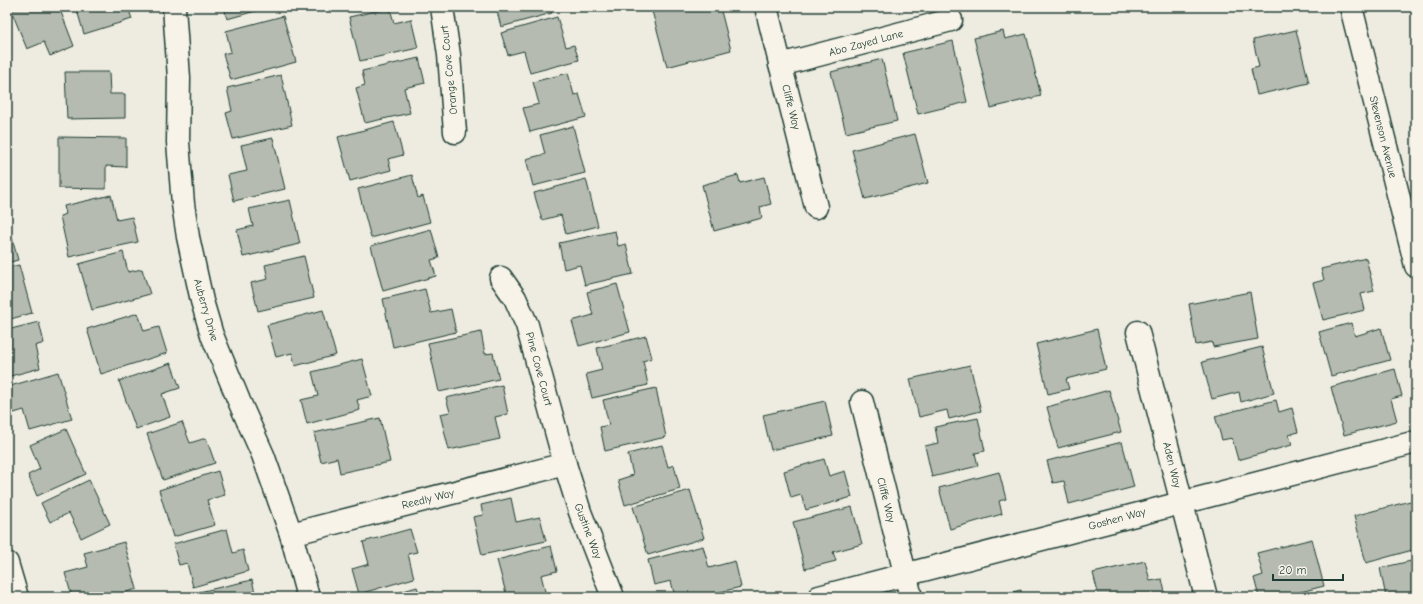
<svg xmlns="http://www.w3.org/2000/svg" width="1423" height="604" font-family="'Comic Neue',sans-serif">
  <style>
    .building { fill: #b5bbb0; stroke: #1f3d34 }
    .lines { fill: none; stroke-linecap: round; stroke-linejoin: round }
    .street-casing { stroke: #1f3d34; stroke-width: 25 }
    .secondary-casing { stroke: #1f3d34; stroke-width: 25 }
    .street { stroke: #f7f3e8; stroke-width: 22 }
    .secondary { stroke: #f7f3e8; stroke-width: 22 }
    .labels { text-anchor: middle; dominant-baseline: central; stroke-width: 4; stroke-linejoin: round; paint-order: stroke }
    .street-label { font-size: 11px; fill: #1f3d34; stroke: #f7f3e8 }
  </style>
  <rect width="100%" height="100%" fill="#eeece1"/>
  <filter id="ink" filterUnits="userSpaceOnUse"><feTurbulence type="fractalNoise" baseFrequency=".025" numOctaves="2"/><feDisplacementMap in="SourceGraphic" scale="8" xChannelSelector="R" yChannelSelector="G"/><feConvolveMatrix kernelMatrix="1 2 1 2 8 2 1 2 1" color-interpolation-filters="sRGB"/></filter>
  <g filter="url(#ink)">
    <!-- building -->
    <g class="building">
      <polygon points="18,7 59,7 74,46 50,56 44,42 27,49 11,10"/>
      <polygon points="76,7 128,7 132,19 84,34"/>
      <polygon points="224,7 270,7 227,19"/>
      <polygon points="496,7 550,7 552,13 501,27"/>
      <polygon points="668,7 720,7 731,50 667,67 652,11"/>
      <polygon points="390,8 394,23 411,19 418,48 360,61 349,17"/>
      <polygon points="283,16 296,62 231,80 223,54 231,52 226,31"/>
      <polygon points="557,17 566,47 574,45 579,60 530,73 524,51 508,55 501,33"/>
      <polygon points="1296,30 1309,83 1257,95 1251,69 1259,67 1253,40"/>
      <polygon points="1003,31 1005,39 1026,34 1041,96 991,108 974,38"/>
      <polygon points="953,41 967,102 918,114 903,53"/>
      <polygon points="419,58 425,83 404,88 410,113 365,123 356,88 365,85 362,71"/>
      <polygon points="882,59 897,121 846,133 831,72"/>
      <polygon points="65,72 109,72 110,94 125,94 125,118 67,119"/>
      <polygon points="568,73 574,95 579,94 586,117 530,132 523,108 539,104 533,82"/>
      <polygon points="281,75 292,125 233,139 226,113 232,111 227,88"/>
      <polygon points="394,122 403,155 388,159 391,170 350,181 338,137"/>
      <polygon points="573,126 585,173 533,186 526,159 545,154 540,135"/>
      <polygon points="915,134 928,183 865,199 852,150"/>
      <polygon points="59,137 126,138 126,167 106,166 106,189 59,188"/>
      <polygon points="273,138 285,189 234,201 228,175 247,171 241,145"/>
      <polygon points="412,175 418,198 423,196 430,222 371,238 358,189"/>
      <polygon points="738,175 740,183 764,177 771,204 760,207 762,218 714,231 702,185"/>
      <polygon points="586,179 598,226 566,234 561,215 542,220 534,193"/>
      <polygon points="7,184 12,202 7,203"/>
      <polygon points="111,195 117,220 132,217 138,242 69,257 60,216 66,214 64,206"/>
      <polygon points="290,200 300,244 243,257 237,230 253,226 249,209"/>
      <polygon points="7,220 18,260 7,263"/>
      <polygon points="431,229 439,258 431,260 436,276 383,291 371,246"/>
      <polygon points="615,231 618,246 626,244 633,274 585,285 580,265 564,269 559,243"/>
      <polygon points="123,252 128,272 142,269 150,294 92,310 79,264"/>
      <polygon points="304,256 314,298 258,311 251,283 268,279 265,265"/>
      <polygon points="1366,258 1374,291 1361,294 1365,310 1323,320 1313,283 1324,280 1321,269"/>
      <polygon points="19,265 32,313 7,320 7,268"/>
      <polygon points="617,284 630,332 579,346 572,321 593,315 587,292"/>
      <polygon points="425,289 431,313 451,309 456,332 393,347 383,299"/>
      <polygon points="1250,292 1258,339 1213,347 1212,342 1196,345 1189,304"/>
      <polygon points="323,310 336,355 295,366 292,353 276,357 267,325"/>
      <polygon points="138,313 144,331 159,327 167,353 101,374 87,329"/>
      <polygon points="39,322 44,343 35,346 40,368 7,377 7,330"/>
      <polygon points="1351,323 1355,336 1381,328 1390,360 1331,376 1319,332"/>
      <polygon points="1097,329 1106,369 1066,379 1069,389 1048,394 1036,344"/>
      <polygon points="481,332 485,354 493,353 499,379 439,392 428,343"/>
      <polygon points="646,336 652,358 643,361 648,385 592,398 586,374 602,370 597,348"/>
      <polygon points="1262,347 1274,393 1241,402 1239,392 1212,399 1202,362"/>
      <polygon points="362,359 372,396 357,400 360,410 307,424 301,400 318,396 312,372"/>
      <polygon points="171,363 180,388 162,394 170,417 136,429 119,381"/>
      <polygon points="970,365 981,411 949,419 947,410 919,417 910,379"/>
      <polygon points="1395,369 1402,396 1391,399 1397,421 1344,435 1331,387"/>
      <polygon points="58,372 72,419 30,431 24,410 7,415 7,387"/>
      <polygon points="502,385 508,414 495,417 500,439 449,450 440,414 450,412 446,398"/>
      <polygon points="656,388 666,437 605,451 600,427 609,425 603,400"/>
      <polygon points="1109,390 1121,432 1058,448 1047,407"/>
      <polygon points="1276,400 1279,412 1292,408 1298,432 1289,435 1292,445 1238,460 1232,438 1222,440 1215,416"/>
      <polygon points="825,401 833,436 771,450 763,415"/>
      <polygon points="380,418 390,462 340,473 337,458 321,462 314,433"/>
      <polygon points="978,418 985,451 975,453 978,466 932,477 925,446 938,443 935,427"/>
      <polygon points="182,422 190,443 206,438 215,463 163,480 147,434"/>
      <polygon points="66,429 86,474 37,496 28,475 40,469 30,445"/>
      <polygon points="1122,442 1134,487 1069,504 1064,481 1053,483 1047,461"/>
      <polygon points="662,445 668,467 674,465 680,489 625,505 618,480 633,475 628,454"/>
      <polygon points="824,459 829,476 845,471 852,497 806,510 801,495 791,498 784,471"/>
      <polygon points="218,471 225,495 207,500 215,525 173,537 159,490"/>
      <polygon points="999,472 1006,499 999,501 1002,514 950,529 939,488"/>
      <polygon points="89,480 110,524 81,538 69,513 50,522 41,503"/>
      <polygon points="690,490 704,538 648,555 633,507"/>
      <polygon points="511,498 516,522 540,517 546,541 482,555 473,517 483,515 481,505"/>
      <polygon points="1414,500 1416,506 1416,549 1366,563 1354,516"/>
      <polygon points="852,507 862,544 833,552 836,561 805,569 793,522"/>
      <polygon points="227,529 233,553 243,550 248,571 193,587 187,563 179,565 173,544"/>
      <polygon points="410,529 417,552 408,554 414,578 359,594 352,569 369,564 363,542"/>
      <polygon points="1312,539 1324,586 1281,597 1259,597 1254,578 1263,575 1257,553"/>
      <polygon points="124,542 137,589 109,597 72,597 65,573 88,567 84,553"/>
      <polygon points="551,546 557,571 541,575 546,595 540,597 507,597 497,560"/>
      <polygon points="703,546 709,568 735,561 741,587 699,597 675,597 671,581 654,585 648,560"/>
      <polygon points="1145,561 1150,581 1162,579 1166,597 1099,597 1093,573"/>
      <polygon points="1411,561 1413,571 1416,570 1416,597 1386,597 1380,568"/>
      <polygon points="252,580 256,597 200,597 199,592"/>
      <polygon points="417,587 420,595 433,592 435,597 383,597"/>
      <polygon points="1021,590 1022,597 991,597"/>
    </g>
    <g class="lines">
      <!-- street casing -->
      <g class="street-casing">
        <g id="street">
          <polyline points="442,7 449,55 455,132"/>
          <polyline points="766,7 816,207"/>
          <polyline points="780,65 951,20"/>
          <polyline points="501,278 515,298 527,325 565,464 580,512 613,597"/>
          <polyline points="1138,332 1206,597"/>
          <polyline points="862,402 911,597"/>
          <polyline points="291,534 565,464"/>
          <polyline points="7,563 17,597"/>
          <polyline points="819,597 1416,442"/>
        </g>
      </g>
      <!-- secondary casing -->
      <g class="secondary-casing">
        <g id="secondary">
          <polyline points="174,7 179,78 178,142 183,204 188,237 202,301 212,335 239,401 263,455 291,534 308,597"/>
          <polyline points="1351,7 1416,266"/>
        </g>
      </g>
      <!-- street -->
      <use href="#street" class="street"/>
      <!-- secondary -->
      <use href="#secondary" class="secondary"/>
    </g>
  </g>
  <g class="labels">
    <!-- street labels -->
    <g class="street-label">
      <text transform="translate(866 43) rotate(-15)">Abo Zayed Lane</text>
      <text transform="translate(449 70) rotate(-96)">Orange Cove Court</text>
      <text transform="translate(791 107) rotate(76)">Cliffe Way</text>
      <text transform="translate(1383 137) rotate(76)">Stevenson Avenue</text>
      <text transform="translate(206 310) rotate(74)">Auberry Drive</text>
      <text transform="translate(539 369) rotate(75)">Pine Cove Court</text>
      <text transform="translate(1172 465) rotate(76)">Aden Way</text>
      <text transform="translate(428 499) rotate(-14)">Reedly Way</text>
      <text transform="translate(886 500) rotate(76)">Cliffe Way</text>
      <text transform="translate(1117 519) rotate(-15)">Goshen Way</text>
      <text transform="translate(588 531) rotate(69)">Gustine Way</text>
    </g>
  </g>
  <!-- margin -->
  <rect width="1423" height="604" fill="none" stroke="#f7f3e8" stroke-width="24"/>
  <rect x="12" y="12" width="1399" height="580" fill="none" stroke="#1f3d34" stroke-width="1.5" filter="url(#ink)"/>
  <!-- scale -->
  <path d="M1273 574v6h70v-6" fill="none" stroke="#1f3d34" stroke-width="2"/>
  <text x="1279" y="574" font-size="12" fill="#1f3d34" stroke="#f7f3e8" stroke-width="3" paint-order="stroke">20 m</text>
</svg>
